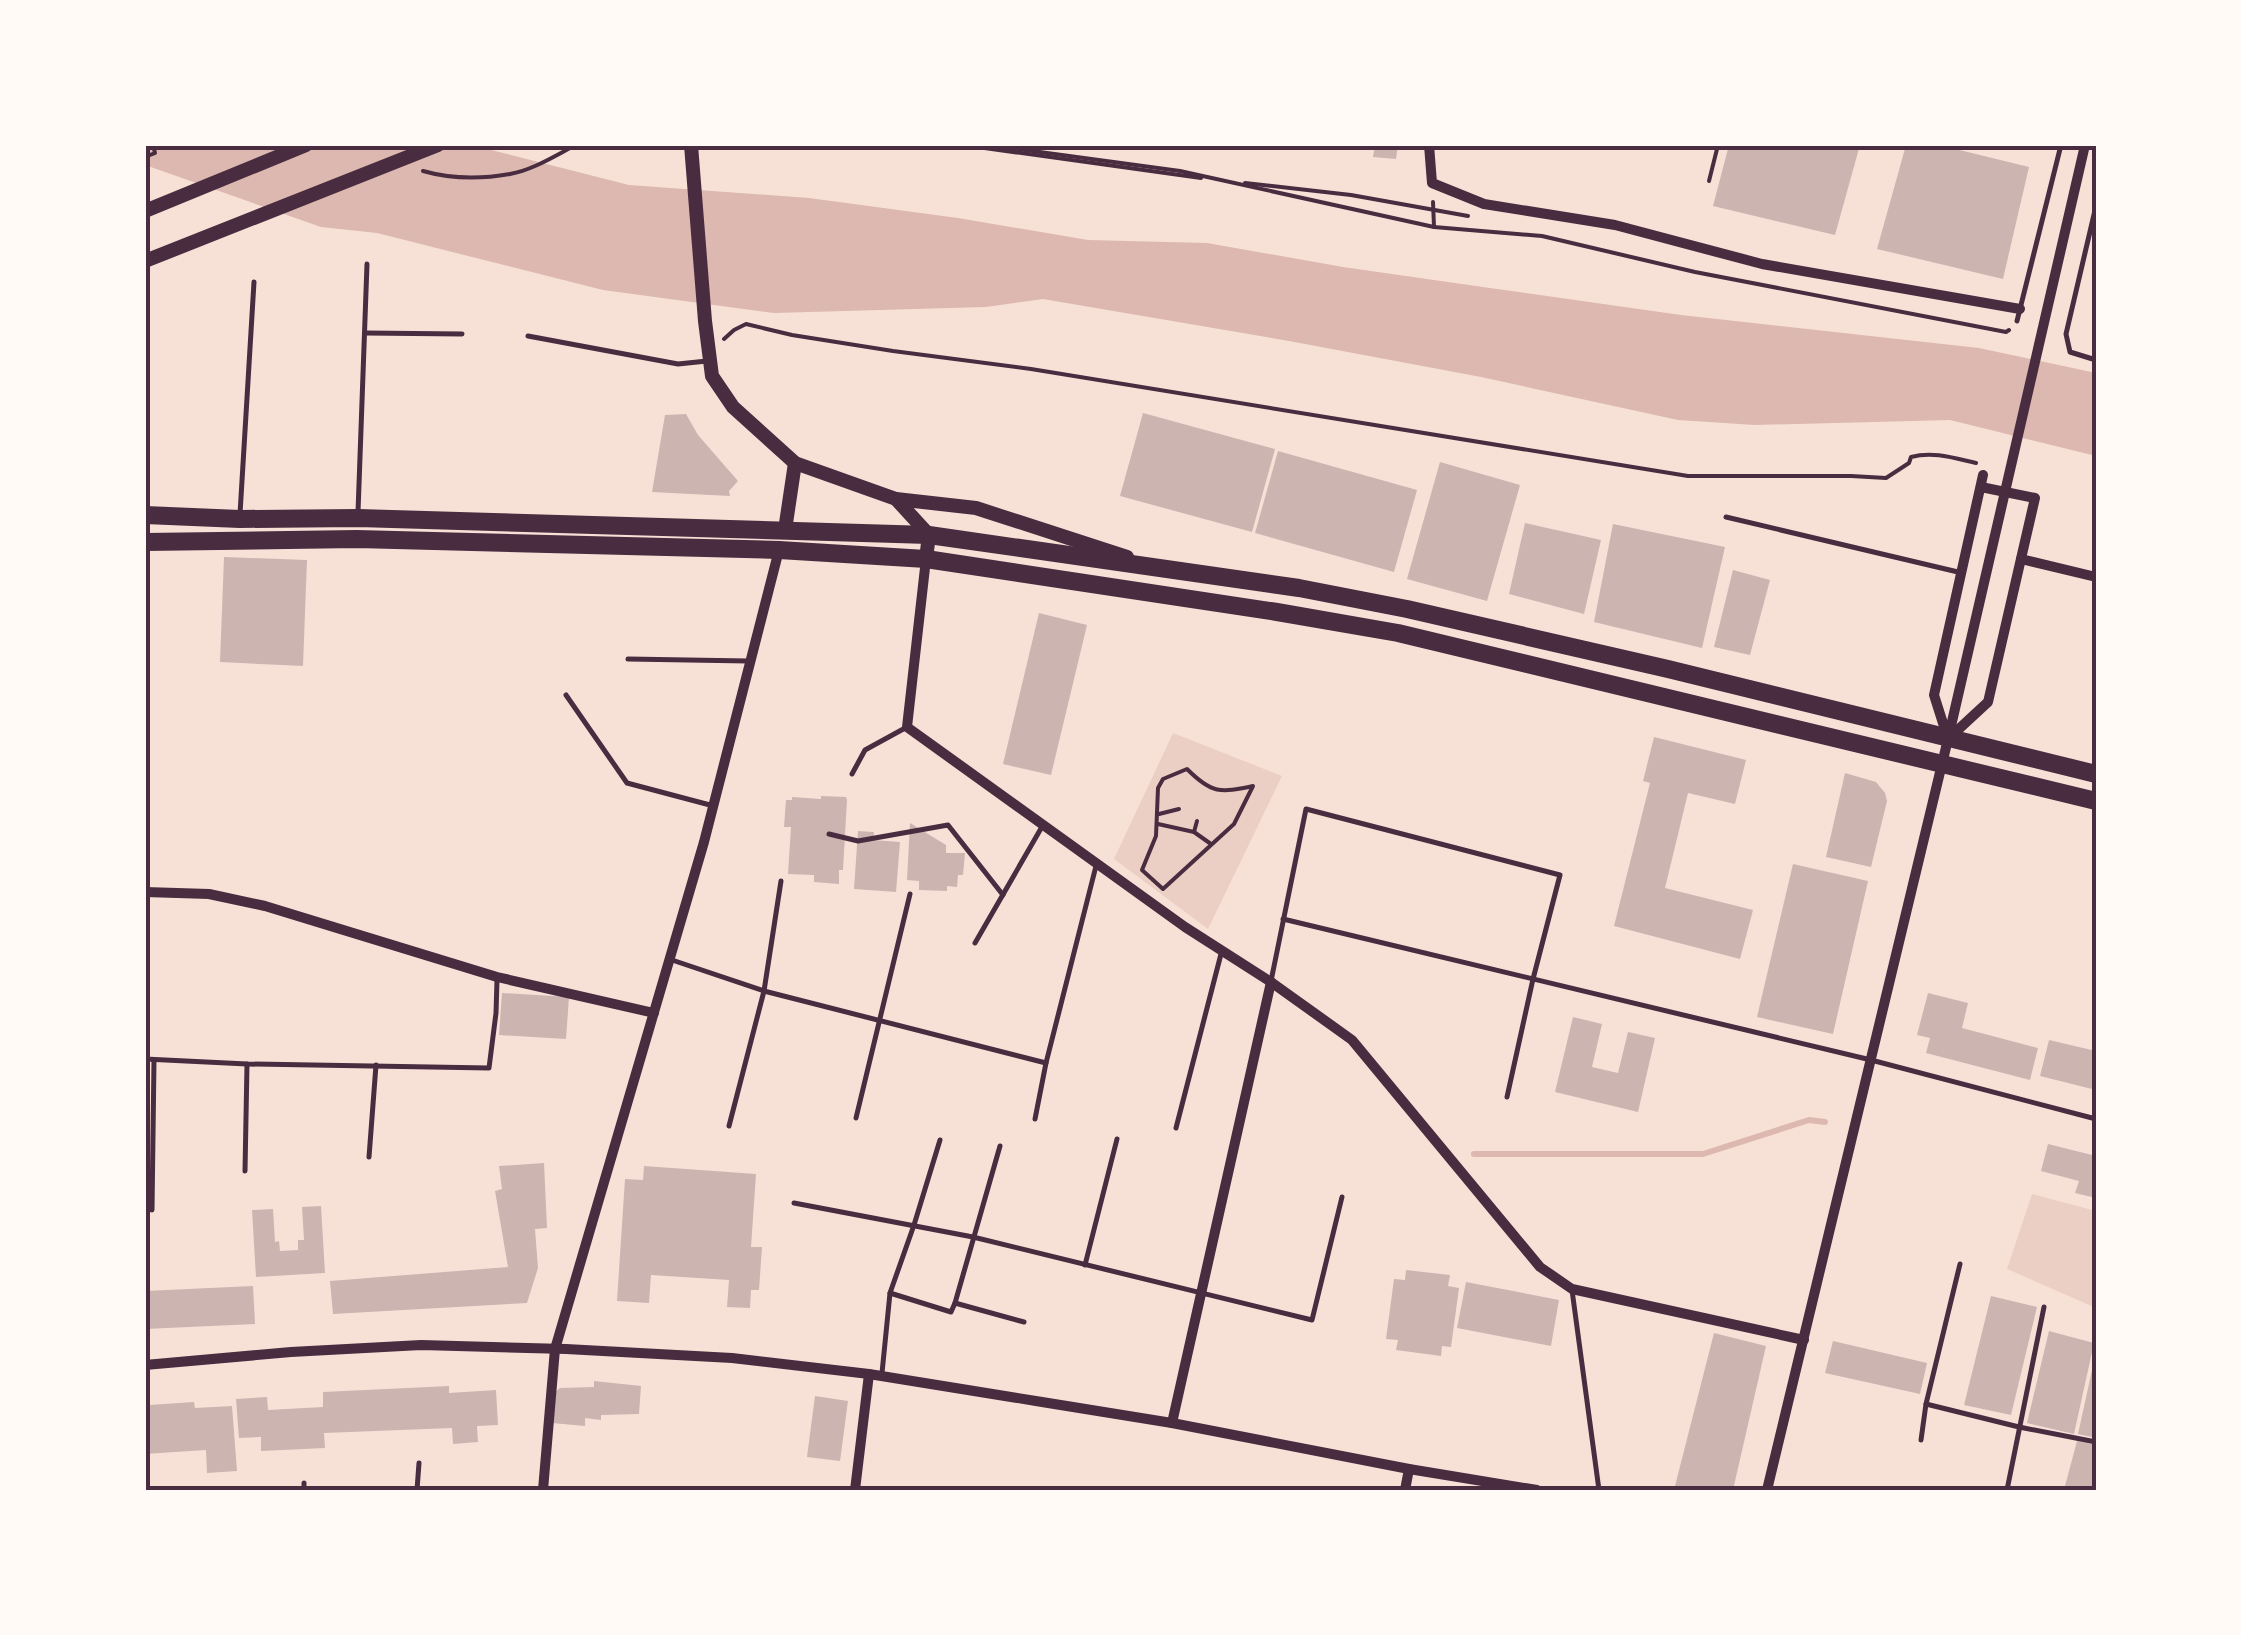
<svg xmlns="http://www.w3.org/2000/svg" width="2241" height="1635" font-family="'Libre Baskerville',serif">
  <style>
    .green { fill: #ebcfc5 }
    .water { fill: #dcb8b0 }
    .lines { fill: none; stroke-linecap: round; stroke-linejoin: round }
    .stream { stroke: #dcb8b0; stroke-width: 6 }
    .building { fill: #ccb4b1 }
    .path { stroke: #4a2c40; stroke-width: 4 }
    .service { stroke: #4a2c40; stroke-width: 5 }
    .minor { stroke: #4a2c40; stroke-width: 10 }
    .tertiary { stroke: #4a2c40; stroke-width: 14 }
    .primary { stroke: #4a2c40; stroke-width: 18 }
    .neatline { fill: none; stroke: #4a2c40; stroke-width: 4 }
  </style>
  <rect width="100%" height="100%" fill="#f7e1d7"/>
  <!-- green -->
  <g class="green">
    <polygon points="1173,733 1282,776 1208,929 1114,859"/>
    <polygon points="2032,1194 2096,1211 2096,1308 2007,1269"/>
  </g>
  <!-- water -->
  <polygon class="water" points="145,145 472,145 629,185 809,198 958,218 1088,240 1207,243 1343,267 1497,289 1681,315 1979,348 2096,373 2096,456 1950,420 1755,425 1678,420 1481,377 1289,341 1043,299 986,307 774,313 603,290 377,233 321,227 145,165"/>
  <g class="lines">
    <!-- stream -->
    <polyline class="stream" points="1474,1154 1703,1154 1809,1120 1825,1122"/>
  </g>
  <!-- building -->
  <g class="building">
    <polygon points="1375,145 1398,145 1396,159 1373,157"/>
    <polygon points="1729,145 1860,145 1835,235 1713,206"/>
    <polygon points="1906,145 1939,145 2029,167 2003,279 1877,249"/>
    <polygon points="1143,413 1275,449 1252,532 1120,496"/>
    <polygon points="686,414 698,435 738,481 729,491 730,496 652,492 665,415"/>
    <polygon points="1278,451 1417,490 1394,572 1255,533"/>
    <polygon points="1440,462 1520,485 1487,601 1407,579"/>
    <polygon points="1525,523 1601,540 1584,614 1509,594"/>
    <polygon points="1613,524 1725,547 1702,648 1594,622"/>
    <polygon points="224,557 307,560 303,666 220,662"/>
    <polygon points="1733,570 1770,580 1750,655 1714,647"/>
    <polygon points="1039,613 1087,625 1051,775 1003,764"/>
    <polygon points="1654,737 1746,760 1735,804 1688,793 1665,888 1753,910 1740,959 1614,926 1650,783 1643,781"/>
    <polygon points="1845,773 1876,782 1885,793 1887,801 1871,867 1826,857"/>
    <polygon points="821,796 846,797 847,800 843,870 839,870 839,884 814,882 814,875 788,874 791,827 784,827 786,800 792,800 792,797 821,799"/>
    <polygon points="910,823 946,845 946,853 965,853 963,875 958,875 957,887 947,886 947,891 919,890 919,881 907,880"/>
    <polygon points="858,831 874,832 873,840 900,842 896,892 854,889"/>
    <polygon points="1793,864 1868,881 1833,1034 1757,1017"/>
    <polygon points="502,993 569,997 566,1039 499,1035"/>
    <polygon points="1928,993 1968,1003 1962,1028 2038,1048 2030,1080 1926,1053 1930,1038 1917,1035"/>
    <polygon points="1573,1017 1602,1024 1592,1067 1618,1073 1628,1032 1655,1038 1638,1112 1555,1092"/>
    <polygon points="2049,1040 2096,1051 2096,1090 2040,1076"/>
    <polygon points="2048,1144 2096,1156 2096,1198 2075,1193 2079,1181 2041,1171"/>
    <polygon points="544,1163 547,1228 535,1229 538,1268 527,1303 333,1314 330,1281 508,1267 495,1191 502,1189 499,1166"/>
    <polygon points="644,1166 756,1174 751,1247 762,1247 759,1290 751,1290 750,1308 727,1307 729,1280 651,1275 649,1303 617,1301 625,1179 643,1180"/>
    <polygon points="321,1206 325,1273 256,1277 252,1210 273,1209 275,1242 279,1241 280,1251 298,1250 298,1240 304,1240 302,1207"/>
    <polygon points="1406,1270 1450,1275 1448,1286 1459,1288 1451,1347 1442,1346 1441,1356 1396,1350 1398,1340 1386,1339 1394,1279 1405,1280"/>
    <polygon points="1466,1282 1559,1300 1551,1346 1457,1328"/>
    <polygon points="253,1286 255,1324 145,1329 145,1291"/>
    <polygon points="1991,1296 2037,1307 2011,1415 1964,1405"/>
    <polygon points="2049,1331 2094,1343 2074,1434 2027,1423"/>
    <polygon points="1714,1333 1766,1346 1733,1490 1674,1490"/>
    <polygon points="1833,1341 1927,1363 1920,1394 1825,1373"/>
    <polygon points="2094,1361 2096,1361 2096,1438 2078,1434"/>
    <polygon points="594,1381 641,1386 639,1414 601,1415 601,1420 585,1418 585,1426 552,1423 555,1392 560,1388 594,1387"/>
    <polygon points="449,1386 449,1393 496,1390 498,1425 477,1426 478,1442 453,1444 452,1428 324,1433 325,1448 261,1451 261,1437 239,1438 236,1399 267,1397 268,1410 323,1407 323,1392"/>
    <polygon points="815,1396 848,1401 840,1461 807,1457"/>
    <polygon points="194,1402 195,1408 232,1406 237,1471 207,1473 206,1450 145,1454 145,1412 149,1412 149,1405"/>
    <polygon points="2077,1441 2096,1445 2096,1490 2064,1490"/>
  </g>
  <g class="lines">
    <!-- path -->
    <g class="path">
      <polyline points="145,145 146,145"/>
      <polyline points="963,145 1201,178"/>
      <polyline points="988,145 1180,171 1434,227 1542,236 1695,272 2006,332 2009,330"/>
      <polyline points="145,157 155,153 153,145"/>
      <path d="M423 171C451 179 482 179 510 174 533 170 556 155 576 145"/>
      <polyline points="1709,181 1718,145"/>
      <polyline points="1245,183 1351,195 1468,216"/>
      <polyline points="1433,202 1434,227"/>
      <path d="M724 339 734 330 746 324 792 335 893 351 1031 369 1688 476H1851L1886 478 1909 463 1911 457C1933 451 1954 458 1976 463"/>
      <path d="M1187 769C1212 794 1220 793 1253 786L1234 824 1163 889 1142 870 1156 836 1158 788 1163 779Z"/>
      <polyline points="1159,814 1179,809"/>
      <polyline points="1158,824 1194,832 1211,844"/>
      <polyline points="1194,832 1197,821"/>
    </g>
    <!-- service -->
    <g class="service">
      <polyline points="2096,206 2066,334 2070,352 2096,360"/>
      <polyline points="2017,321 2061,145"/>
      <polyline points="365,333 462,334"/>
      <polyline points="528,336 678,364 707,361"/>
      <polyline points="358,512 367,264"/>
      <polyline points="240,514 254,282"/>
      <polyline points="1726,517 1958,572"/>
      <polyline points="628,659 748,661"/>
      <polyline points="566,695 627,783 710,805"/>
      <polyline points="852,774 865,750 907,727"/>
      <polyline points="829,834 858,841 948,825 1003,895"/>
      <polyline points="1283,919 1871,1060 2096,1119"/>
      <polyline points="975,943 1043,825"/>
      <polyline points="669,959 764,991 1046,1063"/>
      <polyline points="1271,981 1306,809 1560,875 1533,979 1507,1097"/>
      <polyline points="145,1059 247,1064 489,1068 496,1013 497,980"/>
      <polyline points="856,1118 910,894"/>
      <polyline points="1035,1119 1046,1063 1096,866"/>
      <polyline points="729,1126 764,991 781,881"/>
      <polyline points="1176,1128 1221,954"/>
      <polyline points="369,1157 376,1065"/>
      <polyline points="245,1171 247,1064"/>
      <polyline points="794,1203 973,1237 1312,1320 1342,1197"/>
      <polyline points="152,1210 154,1060"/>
      <polyline points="1085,1265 1117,1139"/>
      <polyline points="1572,1290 1599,1490"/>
      <polyline points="890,1293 951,1312 955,1303 1024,1322"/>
      <polyline points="955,1303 1000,1146"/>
      <polyline points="882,1373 890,1293 914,1225 940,1140"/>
      <polyline points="1926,1404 2019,1427 2096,1442"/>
      <polyline points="1921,1440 1926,1404 1960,1264"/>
      <polyline points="304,1490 304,1483"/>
      <polyline points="417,1490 419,1463"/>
      <polyline points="2007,1490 2044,1307"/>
    </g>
    <!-- minor -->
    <g class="minor">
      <polyline points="1429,145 1432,183 1484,204 1615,225 1762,264 2020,309"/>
      <polyline points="1981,487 2035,498 1988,702 1948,739 1934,695 1983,475"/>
      <polyline points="926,559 907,727 1185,927 1271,982 1352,1040 1540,1267 1572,1289 1804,1340"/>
      <polyline points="2021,559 2096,577"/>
      <polyline points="145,892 209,894 265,906 497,977 654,1013"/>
      <polyline points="145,1365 291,1352 421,1345 566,1349 732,1358 869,1374 1042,1402 1172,1423 1409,1469 1537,1490"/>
      <polyline points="1172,1423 1271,982"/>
      <polyline points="543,1490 555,1349 704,842 779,550"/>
      <polyline points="855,1490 869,1374"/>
      <polyline points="1405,1490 1409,1469"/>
      <polyline points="1767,1490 1948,739 2085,145"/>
    </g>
    <!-- tertiary -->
    <g class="tertiary">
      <polyline points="691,145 705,321 712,376 733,407 795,463 896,499 929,535 926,559"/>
      <polyline points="145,211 306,145"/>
      <polyline points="145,261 438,145"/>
      <polyline points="896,499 976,508 1127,557"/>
      <polyline points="785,530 795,463"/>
    </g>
    <!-- primary -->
    <g class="primary">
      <polyline points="145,515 240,519 358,518 929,535 1299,588 1407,609 1668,669 2096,774"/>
      <polyline points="145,542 357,539 779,550 926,559 1277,612 1398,633 2096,801"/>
    </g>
  </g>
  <!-- border -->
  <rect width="2241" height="1635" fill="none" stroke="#fffaf5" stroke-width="295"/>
  <rect x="148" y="148" width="1946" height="1340" class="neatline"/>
</svg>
